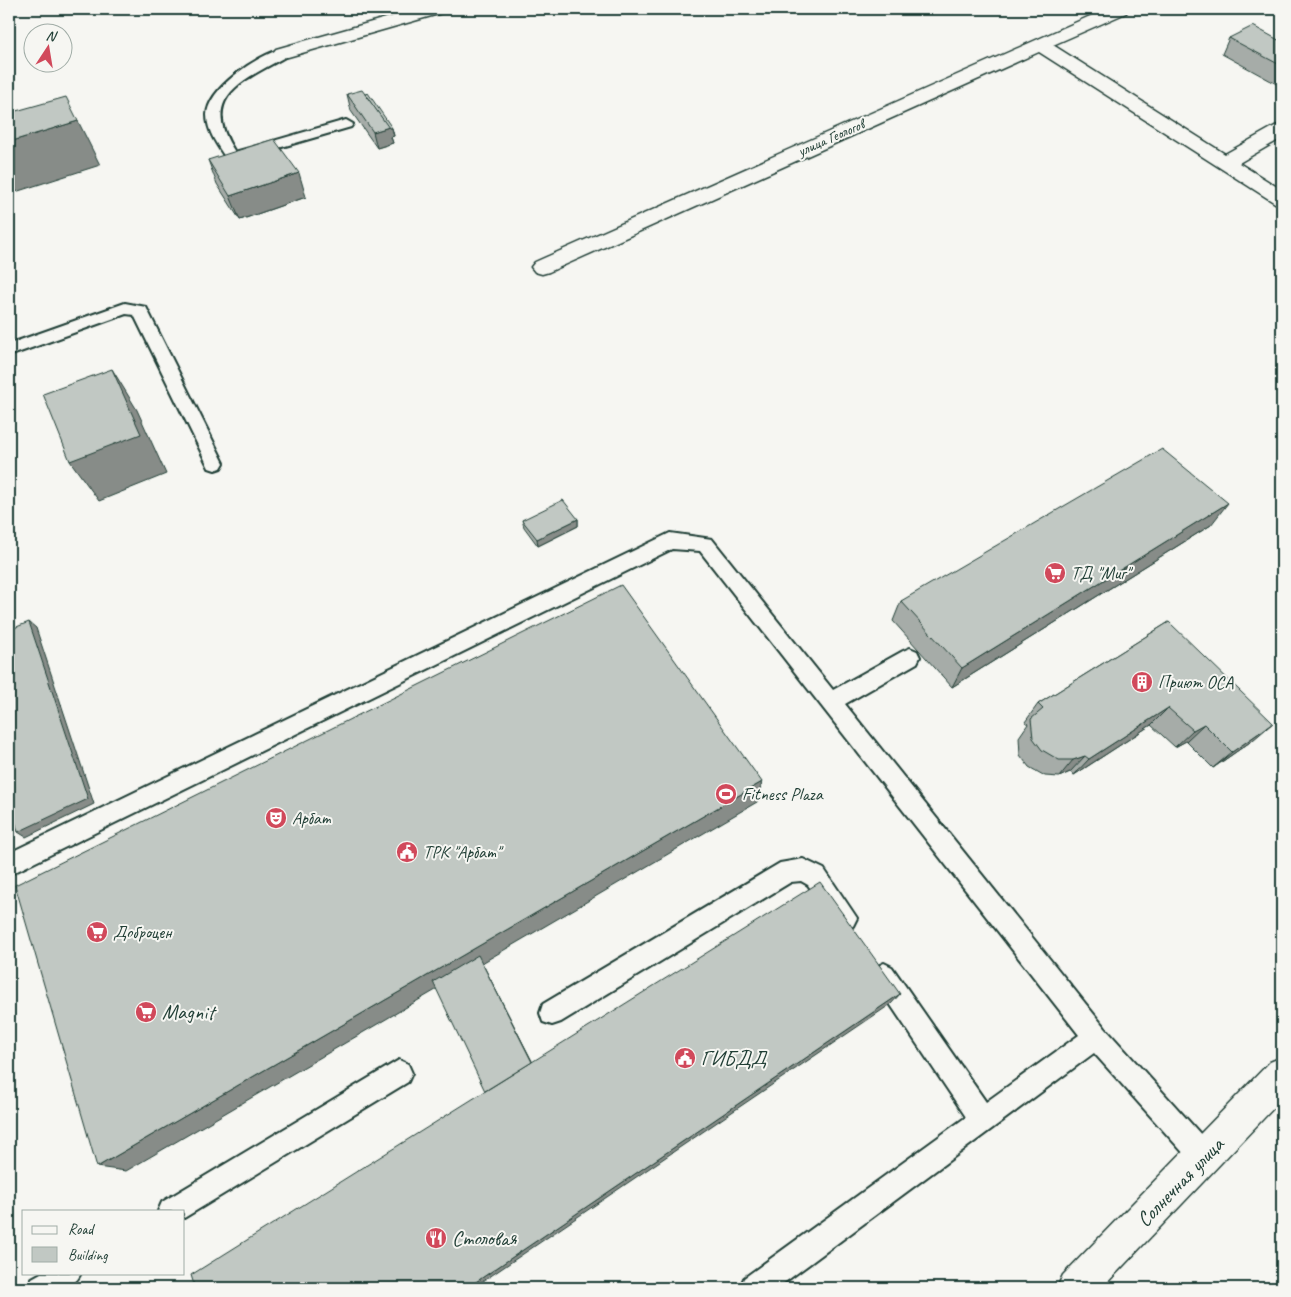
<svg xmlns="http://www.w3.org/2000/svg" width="1291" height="1297" font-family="Caveat,sans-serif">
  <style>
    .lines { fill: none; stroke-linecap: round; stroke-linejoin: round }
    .service-casing { stroke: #1f3d34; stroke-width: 4 }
    .minor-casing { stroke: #1f3d34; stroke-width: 3 }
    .tertiary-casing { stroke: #1f3d34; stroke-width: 3 }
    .service { fill: #f6f6f2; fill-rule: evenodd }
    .minor { fill: #f6f6f2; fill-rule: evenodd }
    .tertiary { fill: #f6f6f2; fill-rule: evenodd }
    .wall { fill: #a6aca8; stroke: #1f3d34 }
    .shaded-wall { fill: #878c88; stroke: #1f3d34 }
    .building { fill: #c1c8c3; stroke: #1f3d34 }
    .labels { text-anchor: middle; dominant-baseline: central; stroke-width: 4; stroke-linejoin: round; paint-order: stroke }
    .far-street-label { font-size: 15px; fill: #1f3d34; stroke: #f6f6f2 }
    .poi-label { font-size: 18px; fill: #1f3d34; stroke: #f6f6f2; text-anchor: start }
    .near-poi-label { font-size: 21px; fill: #1f3d34; stroke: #f6f6f2; text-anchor: start }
    .near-street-label { font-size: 21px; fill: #1f3d34; stroke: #f6f6f2 }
  </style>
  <rect width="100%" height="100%" fill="#f6f6f2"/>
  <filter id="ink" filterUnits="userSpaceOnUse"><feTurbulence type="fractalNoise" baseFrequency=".02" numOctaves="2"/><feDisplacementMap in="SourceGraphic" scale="10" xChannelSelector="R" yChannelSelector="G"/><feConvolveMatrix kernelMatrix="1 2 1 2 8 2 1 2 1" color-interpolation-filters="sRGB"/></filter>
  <g filter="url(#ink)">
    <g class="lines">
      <!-- service casing -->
      <g class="service-casing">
        <g id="service">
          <path d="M282 49 287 50 288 53 287 56C244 80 198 96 235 152L346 120 353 124 351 127 237 160H227C218 146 207 132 207 115 208 88 258 55 282 49Z"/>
          <polygon points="125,303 146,307 224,463 221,468 215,470 209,468 134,315 126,314 9,356 9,344"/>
          <polygon points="670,533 712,539 833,690 903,651 910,648 917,651 920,657 917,663 845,704 1105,1028 1213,1148 1217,1157 1213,1166 1204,1170 1195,1166 1094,1053 777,1288 740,1288 744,1278 966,1117 876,983 872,975 876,967 884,963 892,967 986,1102 1079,1035 700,551 672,549 9,875 9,853"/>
          <polygon points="803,859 824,869 857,918 853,926 845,930 837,926 808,885 801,881 791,882 561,1022 552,1025 543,1022 540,1013 543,1004 780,863"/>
          <polygon points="399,1060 408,1064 412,1073 408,1082 184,1218 184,1211 158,1211 162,1202"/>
          <path d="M41 1273H81C72 1294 48 1288 28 1288L32 1278Z"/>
        </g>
      </g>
      <!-- minor casing -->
      <g class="minor-casing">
        <g id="minor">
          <polygon points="418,9 444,9 442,13 288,57 276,57 273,53 276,49"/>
          <polygon points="1106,9 1128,9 1126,13 1053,45 1225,154 1275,126 1282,124 1282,138 1239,163 1282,190 1282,205 1275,203 1039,52 549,272 542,274 535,272 531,267 535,262"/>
        </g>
      </g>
      <!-- tertiary casing -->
      <g class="tertiary-casing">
        <polygon id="tertiary" points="1282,1057 1282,1099 1102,1288 1057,1288 1063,1275 1270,1062"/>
      </g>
      <!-- service -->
      <use href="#service" class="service"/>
      <!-- minor -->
      <use href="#minor" class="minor"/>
      <!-- tertiary -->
      <use href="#tertiary" class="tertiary"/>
    </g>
    <!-- wall -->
    <g class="wall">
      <polygon points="1229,38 1282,42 1282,87 1222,54"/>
      <polygon points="347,94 392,128 394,136 391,137 393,143 377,148 351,111"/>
      <polygon points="208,160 306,197 240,220 217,184"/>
      <polygon points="578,519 578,526 538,546 524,527 522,520"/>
      <polygon points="1211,525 952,687 893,621 901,601"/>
      <polygon points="1169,622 1253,740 1213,768 1186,741 1175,747 1151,725 1074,775 1070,772 1059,777 1045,776 1029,767 1020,755 1019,737 1028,724 1025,722 1038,704"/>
    </g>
    <!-- shaded-wall -->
    <g class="shaded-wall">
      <polygon points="78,121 100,165 9,194 9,142"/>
      <polygon points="389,127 392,128 394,136 391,137 393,143 377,148 373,132"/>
      <polygon points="299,173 306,197 240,220 230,196"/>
      <polygon points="112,369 137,410 166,474 99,501 70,461"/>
      <polygon points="1228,503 1211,525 952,687 962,668"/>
      <polygon points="578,519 578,526 538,546 537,539"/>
      <polygon points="29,622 36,628 94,804 26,837 18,832"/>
      <polygon points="1168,708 1151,725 1074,775 1089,759"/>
      <polygon points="1273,723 1253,740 1213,768 1232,752"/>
      <polygon points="1204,724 1186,741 1175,747 1193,730"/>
      <polygon points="1085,756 1070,772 1059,777 1073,760"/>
      <polygon points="762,782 757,802 482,963 536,1069 482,963 126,1171 97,1167"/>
      <polygon points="900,994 891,1004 473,1288 467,1288"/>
    </g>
    <!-- building -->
    <g class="building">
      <polygon points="1253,26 1282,42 1282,66 1229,38"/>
      <polygon points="362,90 389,127 373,132 347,94"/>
      <polygon points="368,93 392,128 389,128 365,94"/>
      <polygon points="66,97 78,121 9,142 9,113"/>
      <polygon points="274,139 299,173 230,196 208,160"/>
      <polygon points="112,369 141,434 70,461 43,394"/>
      <polygon points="1162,449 1228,503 962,668 901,601"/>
      <polygon points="563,500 578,519 537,539 522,520"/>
      <polygon points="621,585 762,782 97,1167 15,885"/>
      <polygon points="29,622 88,799 18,832 9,798 9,630"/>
      <polygon points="1169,622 1273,723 1232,752 1204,724 1193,730 1168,708 1089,759 1085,756 1073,760 1059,760 1042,750 1033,738 1031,719 1043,709 1038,704"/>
      <polygon points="820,882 900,994 467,1288 195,1288 191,1275"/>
      <polygon points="478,955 532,1062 485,1091 433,982"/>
    </g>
  </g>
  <!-- icons -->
  <defs>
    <g id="supermarket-disc" transform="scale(1.125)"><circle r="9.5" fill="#d1495b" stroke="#f6f6f2"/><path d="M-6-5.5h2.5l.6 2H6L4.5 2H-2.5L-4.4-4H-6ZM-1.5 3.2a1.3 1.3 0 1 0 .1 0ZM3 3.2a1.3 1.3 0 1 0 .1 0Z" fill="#fff"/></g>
    <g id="building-disc" transform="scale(1.125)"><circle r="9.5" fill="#d1495b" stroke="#f6f6f2"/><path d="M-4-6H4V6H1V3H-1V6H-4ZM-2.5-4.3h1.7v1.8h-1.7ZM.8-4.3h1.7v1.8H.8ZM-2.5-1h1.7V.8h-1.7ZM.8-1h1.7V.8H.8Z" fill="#fff"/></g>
    <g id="stadium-disc" transform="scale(1.125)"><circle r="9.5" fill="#d1495b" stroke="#f6f6f2"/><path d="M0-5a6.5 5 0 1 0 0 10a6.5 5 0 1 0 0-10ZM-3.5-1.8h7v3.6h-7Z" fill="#fff"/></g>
    <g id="theatre-disc" transform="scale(1.125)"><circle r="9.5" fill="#d1495b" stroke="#f6f6f2"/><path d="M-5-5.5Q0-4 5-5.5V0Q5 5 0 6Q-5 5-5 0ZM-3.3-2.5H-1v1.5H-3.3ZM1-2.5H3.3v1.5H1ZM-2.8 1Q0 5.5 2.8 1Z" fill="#fff"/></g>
    <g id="civic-disc" transform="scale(1.125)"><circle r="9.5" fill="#d1495b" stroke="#f6f6f2"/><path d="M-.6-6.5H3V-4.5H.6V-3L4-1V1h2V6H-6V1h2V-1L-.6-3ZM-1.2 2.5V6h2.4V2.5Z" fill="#fff"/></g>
    <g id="restaurant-disc" transform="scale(1.125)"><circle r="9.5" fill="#d1495b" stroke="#f6f6f2"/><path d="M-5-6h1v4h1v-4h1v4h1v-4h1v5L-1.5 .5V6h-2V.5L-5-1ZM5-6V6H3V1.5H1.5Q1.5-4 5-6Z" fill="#fff"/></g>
  </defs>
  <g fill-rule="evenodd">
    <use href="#supermarket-disc" x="1055" y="573"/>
    <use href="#building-disc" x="1142" y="682"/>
    <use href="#stadium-disc" x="726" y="794"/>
    <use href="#theatre-disc" x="276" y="818"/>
    <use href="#civic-disc" x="407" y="852"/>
    <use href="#supermarket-disc" x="97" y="932"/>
    <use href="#supermarket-disc" x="146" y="1012"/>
    <use href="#civic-disc" x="685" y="1058"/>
    <use href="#restaurant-disc" x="436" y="1238"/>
  </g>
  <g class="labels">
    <!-- far-street labels -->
    <g class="far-street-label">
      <text transform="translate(831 138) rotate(-24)">улица Геологов</text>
    </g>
    <!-- poi labels -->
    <g class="poi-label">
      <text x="1071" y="573">ТД "Миг"</text>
      <text x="1158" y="682">Приют ОСА</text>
      <text x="742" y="794">Fitness Plaza</text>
      <text x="292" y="818">Арбат</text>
      <text x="423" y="852">ТРК "Арбат"</text>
      <text x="113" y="932">Доброцен</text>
    </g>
    <!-- near-poi labels -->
    <g class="near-poi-label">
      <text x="162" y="1012">Magnit</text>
      <text x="701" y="1058">ГИБДД</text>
      <text x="452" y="1238">Столовая</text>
    </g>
    <!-- near-street labels -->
    <g class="near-street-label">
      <text transform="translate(1180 1182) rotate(-46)">Солнечная улица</text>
    </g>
  </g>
  <!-- margin -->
  <rect width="1291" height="1297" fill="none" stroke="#f6f6f2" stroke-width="30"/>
  <rect x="15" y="15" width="1261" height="1267" fill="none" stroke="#1f3d34" stroke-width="2" filter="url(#ink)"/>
  <!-- legend -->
  <rect x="22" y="1210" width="162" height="65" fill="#f6f6f2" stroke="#a0aca6"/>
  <rect x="32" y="1226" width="25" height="8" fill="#f6f6f2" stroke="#a0aca6"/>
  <text x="68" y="1234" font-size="15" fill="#1f3d34">Road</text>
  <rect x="32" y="1247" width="25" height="15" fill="#c1c8c3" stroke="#a0aca6"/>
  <text x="68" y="1260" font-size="15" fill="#1f3d34">Building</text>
  <!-- north arrow -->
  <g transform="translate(48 48) rotate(12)"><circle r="24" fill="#f6f6f2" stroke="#a0aca6"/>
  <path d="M0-4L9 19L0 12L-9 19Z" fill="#d1495b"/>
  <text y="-8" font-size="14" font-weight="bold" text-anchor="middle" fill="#1f3d34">N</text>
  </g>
</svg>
